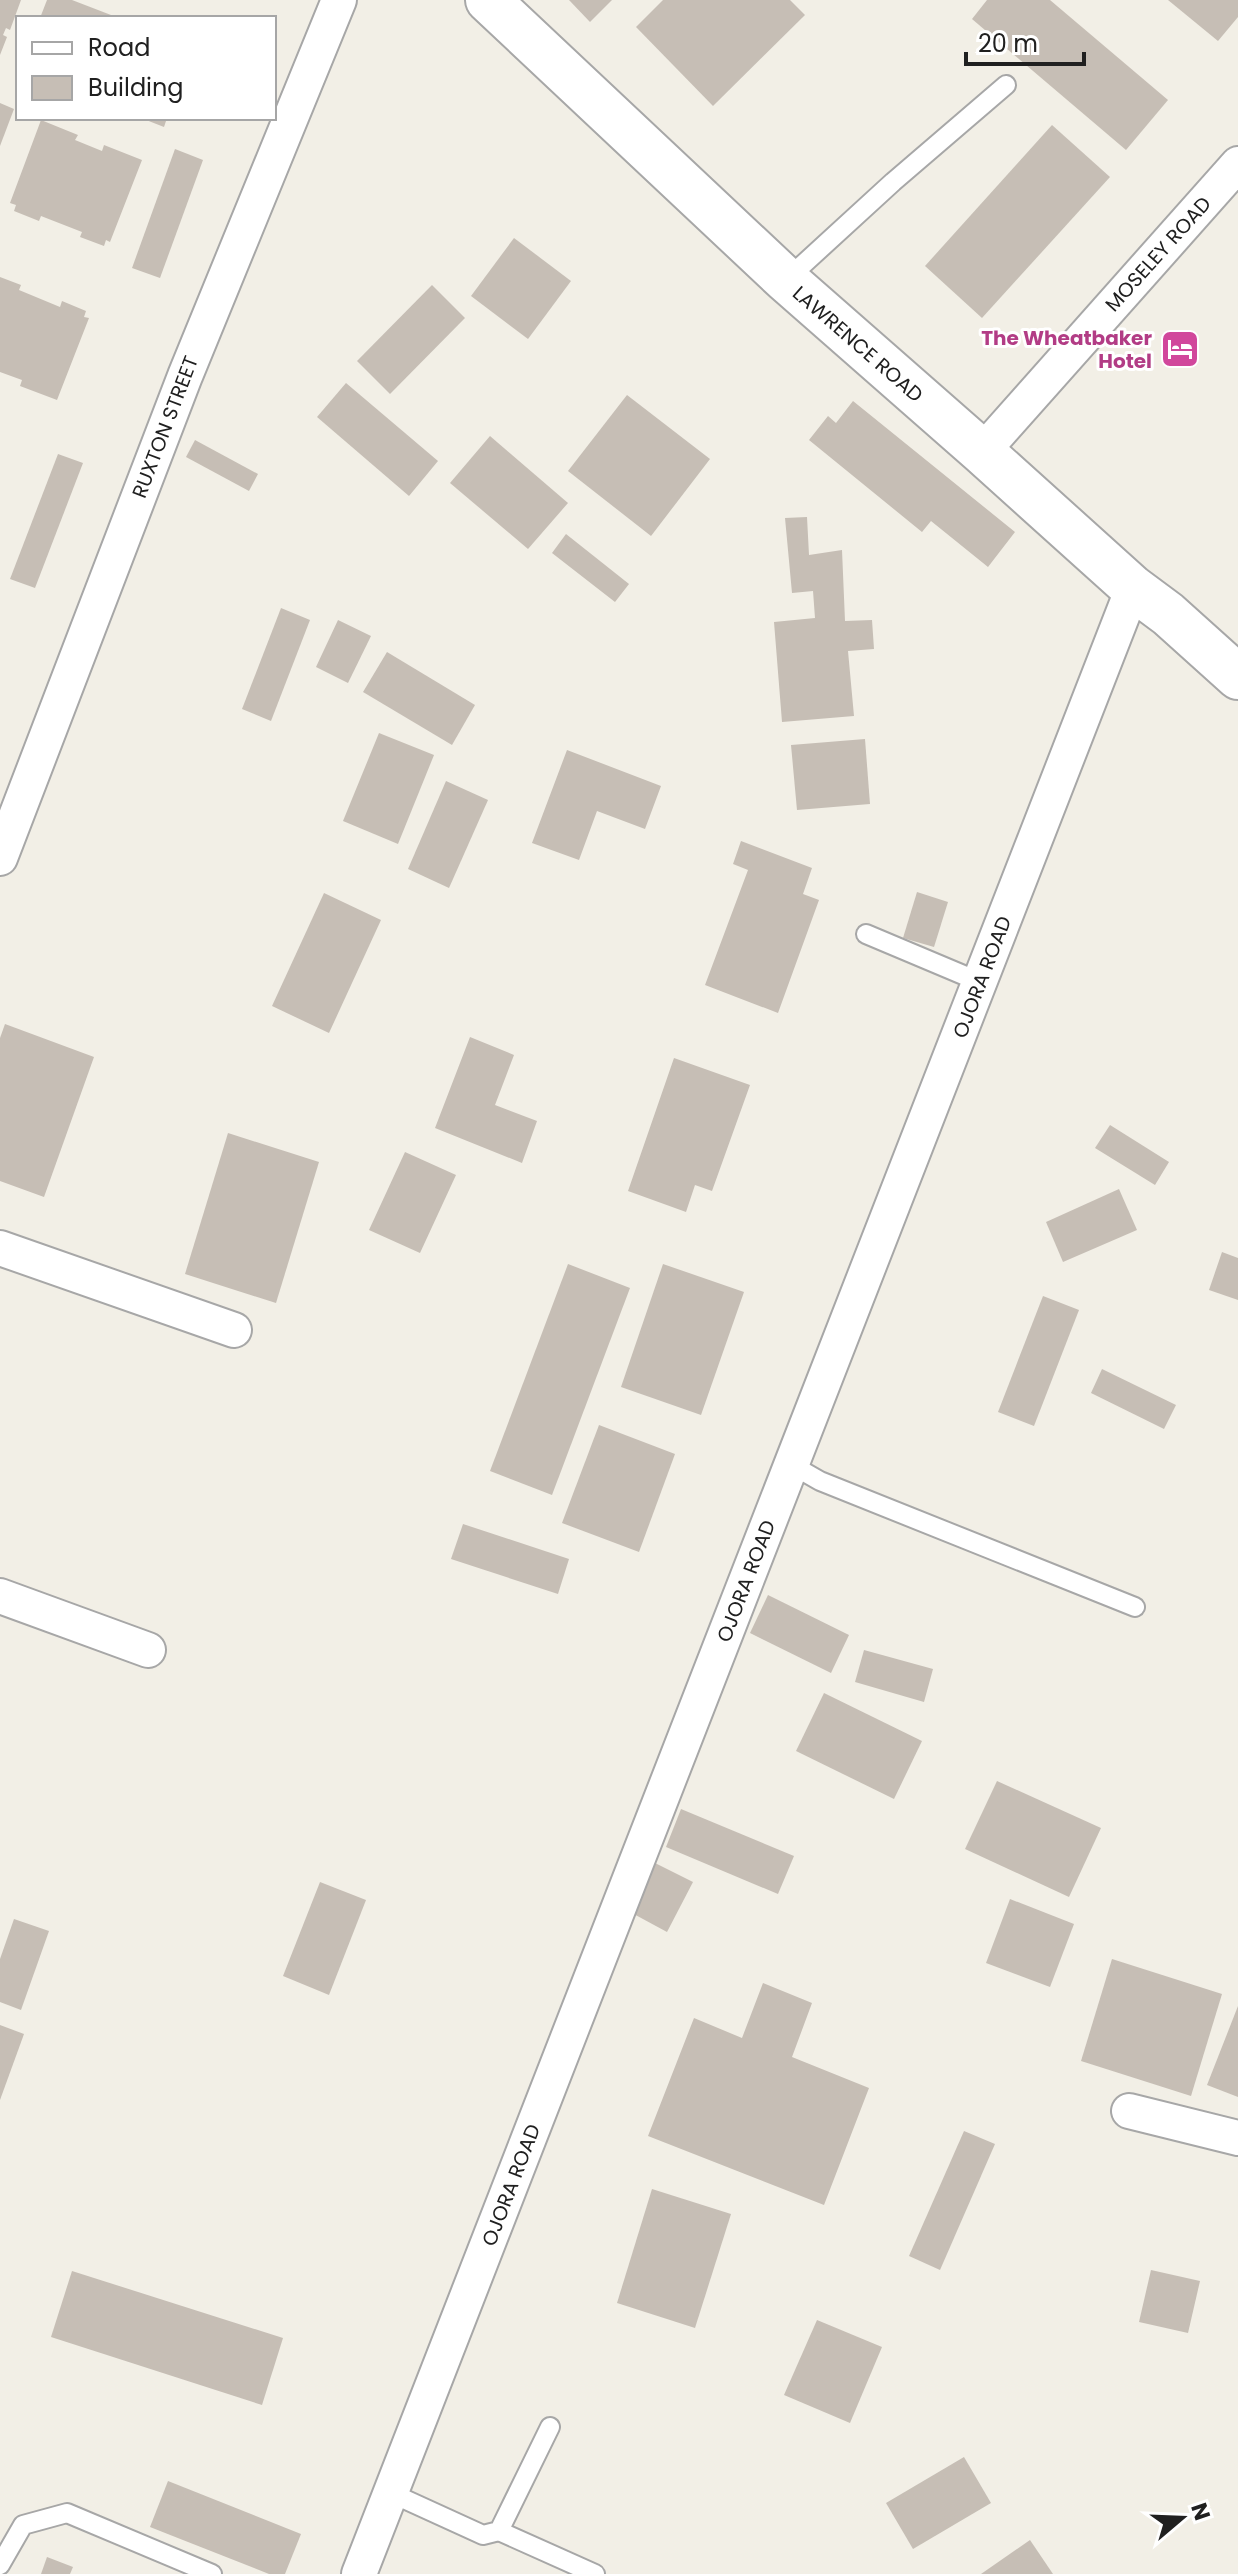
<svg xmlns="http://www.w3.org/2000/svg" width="1238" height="2574" font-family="Poppins,sans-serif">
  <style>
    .building { fill: #c6beb5 }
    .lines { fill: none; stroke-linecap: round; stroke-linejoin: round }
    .service-casing { stroke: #a7a7a7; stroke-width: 22 }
    .minor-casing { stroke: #a7a7a7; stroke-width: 38 }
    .tertiary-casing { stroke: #a7a7a7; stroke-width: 48 }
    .service { stroke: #fff; stroke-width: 18 }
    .minor { stroke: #fff; stroke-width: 34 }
    .tertiary { stroke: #fff; stroke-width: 44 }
    .labels { text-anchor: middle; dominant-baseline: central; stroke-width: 6; stroke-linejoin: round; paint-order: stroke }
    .street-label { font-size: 20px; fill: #202020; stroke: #fff }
    .hotel-label { font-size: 20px; font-weight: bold; fill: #b23c85; stroke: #fff; text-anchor: end }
  </style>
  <rect width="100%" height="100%" fill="#f2efe6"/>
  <!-- building -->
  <g class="building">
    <polygon points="0,0 21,0 10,30 6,28 3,35 7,37 0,55"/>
    <polygon points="47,0 72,0 111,15 110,18 40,18"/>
    <polygon points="569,0 612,0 590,22"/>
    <polygon points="663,0 790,0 805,15 713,106 636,27"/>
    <polygon points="987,0 1050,0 1168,100 1126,150 972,19"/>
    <polygon points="1168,0 1238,0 1238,17 1218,41"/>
    <polygon points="0,103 14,109 0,146"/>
    <polygon points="141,118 167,118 164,127"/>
    <polygon points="41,120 78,135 75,140 102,151 104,145 142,160 110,242 106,240 104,246 80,237 82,232 41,216 39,221 14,211 16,205 10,203"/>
    <polygon points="1052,125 1110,177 982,318 925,266"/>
    <polygon points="175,149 203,160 160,278 132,268"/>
    <polygon points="514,238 571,281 528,339 471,296"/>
    <polygon points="0,277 21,285 19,290 60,307 62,301 86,311 84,317 89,318 57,400 20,386 22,380 0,372"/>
    <polygon points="432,285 465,318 390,394 357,361"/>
    <polygon points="346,383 438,461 409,496 317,417"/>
    <polygon points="627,395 710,459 651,536 568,471"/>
    <polygon points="853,401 1015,532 988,567 931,521 922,532 809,440 828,416 836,423"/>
    <polygon points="490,436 568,503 528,549 450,483"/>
    <polygon points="195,440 258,474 249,491 186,457"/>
    <polygon points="58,454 83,463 35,588 10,579"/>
    <polygon points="807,517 809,555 842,550 845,621 872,620 874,649 848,651 854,716 782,722 774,622 815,618 813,591 792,593 785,518"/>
    <polygon points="566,534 629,584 615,602 552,553"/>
    <polygon points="281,608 310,620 271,721 242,709"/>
    <polygon points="338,620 371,636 348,683 316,667"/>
    <polygon points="387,652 475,705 452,745 363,692"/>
    <polygon points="379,733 434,755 398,844 343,821"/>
    <polygon points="865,739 870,804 797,810 791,745"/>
    <polygon points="567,750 661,786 645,829 597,811 579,860 532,843"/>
    <polygon points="446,781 488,800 449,888 408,869"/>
    <polygon points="741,841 812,868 803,894 819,900 778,1013 705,985 748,870 733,864"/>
    <polygon points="917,892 948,902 934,947 903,938"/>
    <polygon points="324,893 381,920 329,1033 272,1006"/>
    <polygon points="5,1024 94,1057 44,1197 0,1181 0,1038"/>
    <polygon points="470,1037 514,1055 495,1105 537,1121 522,1163 435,1128"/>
    <polygon points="674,1058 750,1085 712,1191 695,1185 686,1212 628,1191"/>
    <polygon points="1110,1125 1169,1162 1155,1185 1095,1148"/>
    <polygon points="228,1133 319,1162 276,1303 185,1274"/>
    <polygon points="405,1152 456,1175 420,1253 369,1230"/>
    <polygon points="1119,1189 1137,1230 1063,1262 1046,1222"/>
    <polygon points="1222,1252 1238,1258 1238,1300 1209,1290"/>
    <polygon points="568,1264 630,1288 552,1495 490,1471"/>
    <polygon points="663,1264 744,1292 701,1415 621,1387"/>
    <polygon points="1043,1296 1079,1310 1034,1426 998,1412"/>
    <polygon points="1102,1369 1176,1405 1164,1429 1091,1393"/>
    <polygon points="599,1425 675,1454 639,1552 562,1523"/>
    <polygon points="463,1524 569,1559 558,1594 451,1559"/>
    <polygon points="768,1595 849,1635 831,1673 750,1633"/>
    <polygon points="864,1650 933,1669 924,1702 855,1682"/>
    <polygon points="824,1693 922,1741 894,1799 796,1751"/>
    <polygon points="997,1781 1101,1828 1069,1897 965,1849"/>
    <polygon points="681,1809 794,1856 778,1894 666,1847"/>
    <polygon points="655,1863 693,1882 667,1932 630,1912"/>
    <polygon points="320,1882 366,1900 329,1995 283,1976"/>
    <polygon points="1010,1899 1074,1924 1050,1987 986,1963"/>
    <polygon points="14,1919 49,1931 21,2010 0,2002 0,1959"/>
    <polygon points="1112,1959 1222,1994 1191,2096 1081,2061"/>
    <polygon points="763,1983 812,2003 792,2057 869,2088 824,2205 648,2136 694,2018 742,2038"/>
    <polygon points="1238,2006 1238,2097 1207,2085"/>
    <polygon points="0,2025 24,2034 0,2100"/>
    <polygon points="964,2131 995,2144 940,2270 909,2256"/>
    <polygon points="652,2189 731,2214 695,2328 617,2303"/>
    <polygon points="1151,2270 1200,2281 1188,2333 1139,2322"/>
    <polygon points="72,2271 283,2338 262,2405 51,2337"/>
    <polygon points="817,2320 882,2347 850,2423 784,2395"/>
    <polygon points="964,2457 991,2503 913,2549 886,2503"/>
    <polygon points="168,2481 301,2534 285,2574 269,2574 150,2527"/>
    <polygon points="1030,2540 1053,2574 981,2574"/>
    <polygon points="47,2557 73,2567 70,2574 41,2574"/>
  </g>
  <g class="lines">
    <!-- service casing -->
    <g class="service-casing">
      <g id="service">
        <polyline points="786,280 893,182 1006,85"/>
        <polyline points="866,934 980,982"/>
        <polyline points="792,1465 820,1481 1135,1607"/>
        <polyline points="391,2493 483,2535 499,2531 550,2427"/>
        <polyline points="499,2531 595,2574"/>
        <polyline points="0,2565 23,2525 67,2513 212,2574"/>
      </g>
    </g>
    <!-- minor casing -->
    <g class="minor-casing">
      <g id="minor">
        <polyline points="982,452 1238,164"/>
        <polyline points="0,858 185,376 339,0"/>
        <polyline points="0,1248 234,1330"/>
        <polyline points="0,1596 148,1650"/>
        <polyline points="1129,2111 1238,2138"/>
        <polyline points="359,2574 1133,588"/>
      </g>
    </g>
    <!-- tertiary casing -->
    <g class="tertiary-casing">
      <polyline id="tertiary" points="488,0 786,280 982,452 1133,588 1168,614 1238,677"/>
    </g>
    <!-- service -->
    <use href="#service" class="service"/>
    <!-- minor -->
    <use href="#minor" class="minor"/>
    <!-- tertiary -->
    <use href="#tertiary" class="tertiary"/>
  </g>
  <!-- icons -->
  <defs>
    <g id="hotel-square" transform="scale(2)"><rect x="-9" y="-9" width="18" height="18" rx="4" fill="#d1479c" stroke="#fff"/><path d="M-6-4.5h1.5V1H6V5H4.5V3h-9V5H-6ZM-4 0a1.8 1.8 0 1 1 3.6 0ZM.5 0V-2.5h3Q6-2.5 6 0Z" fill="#fff"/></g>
  </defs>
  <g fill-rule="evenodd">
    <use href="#hotel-square" x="1180" y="349"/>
  </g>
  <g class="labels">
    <!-- street labels -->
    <g class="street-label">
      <text transform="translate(1158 254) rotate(-48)">MOSELEY ROAD</text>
      <text transform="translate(858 344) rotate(41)">LAWRENCE ROAD</text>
      <text transform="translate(165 427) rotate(-69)">RUXTON STREET</text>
      <text transform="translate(982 977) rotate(-69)">OJORA ROAD</text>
      <text transform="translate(746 1581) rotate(-69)">OJORA ROAD</text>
      <text transform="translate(511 2185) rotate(-69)">OJORA ROAD</text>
    </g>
    <!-- hotel labels -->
    <g class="hotel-label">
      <text x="1152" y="338">The Wheatbaker<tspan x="1152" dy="23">Hotel</tspan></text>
    </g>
  </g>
  <!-- legend -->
  <rect x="16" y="16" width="260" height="104" fill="#ffffff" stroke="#a6a6a6" stroke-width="2"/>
  <rect x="32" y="42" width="40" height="12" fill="#ffffff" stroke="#a6a6a6" stroke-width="2"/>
  <text x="88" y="56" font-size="24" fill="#202020">Road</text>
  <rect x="32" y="76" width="40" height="24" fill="#c6beb5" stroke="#a6a6a6" stroke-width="2"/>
  <text x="88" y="96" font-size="24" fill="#202020">Building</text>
  <!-- north arrow -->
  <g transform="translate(1182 2518) rotate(71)" stroke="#ffffff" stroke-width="6" paint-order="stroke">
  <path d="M0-6L14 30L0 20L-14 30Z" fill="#202020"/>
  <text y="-12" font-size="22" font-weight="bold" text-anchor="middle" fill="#202020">N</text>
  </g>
  <!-- scale -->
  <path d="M966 52v12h118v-12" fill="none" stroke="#202020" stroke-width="4"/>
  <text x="978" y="52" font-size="24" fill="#202020" stroke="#ffffff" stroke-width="6" paint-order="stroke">20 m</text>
</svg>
